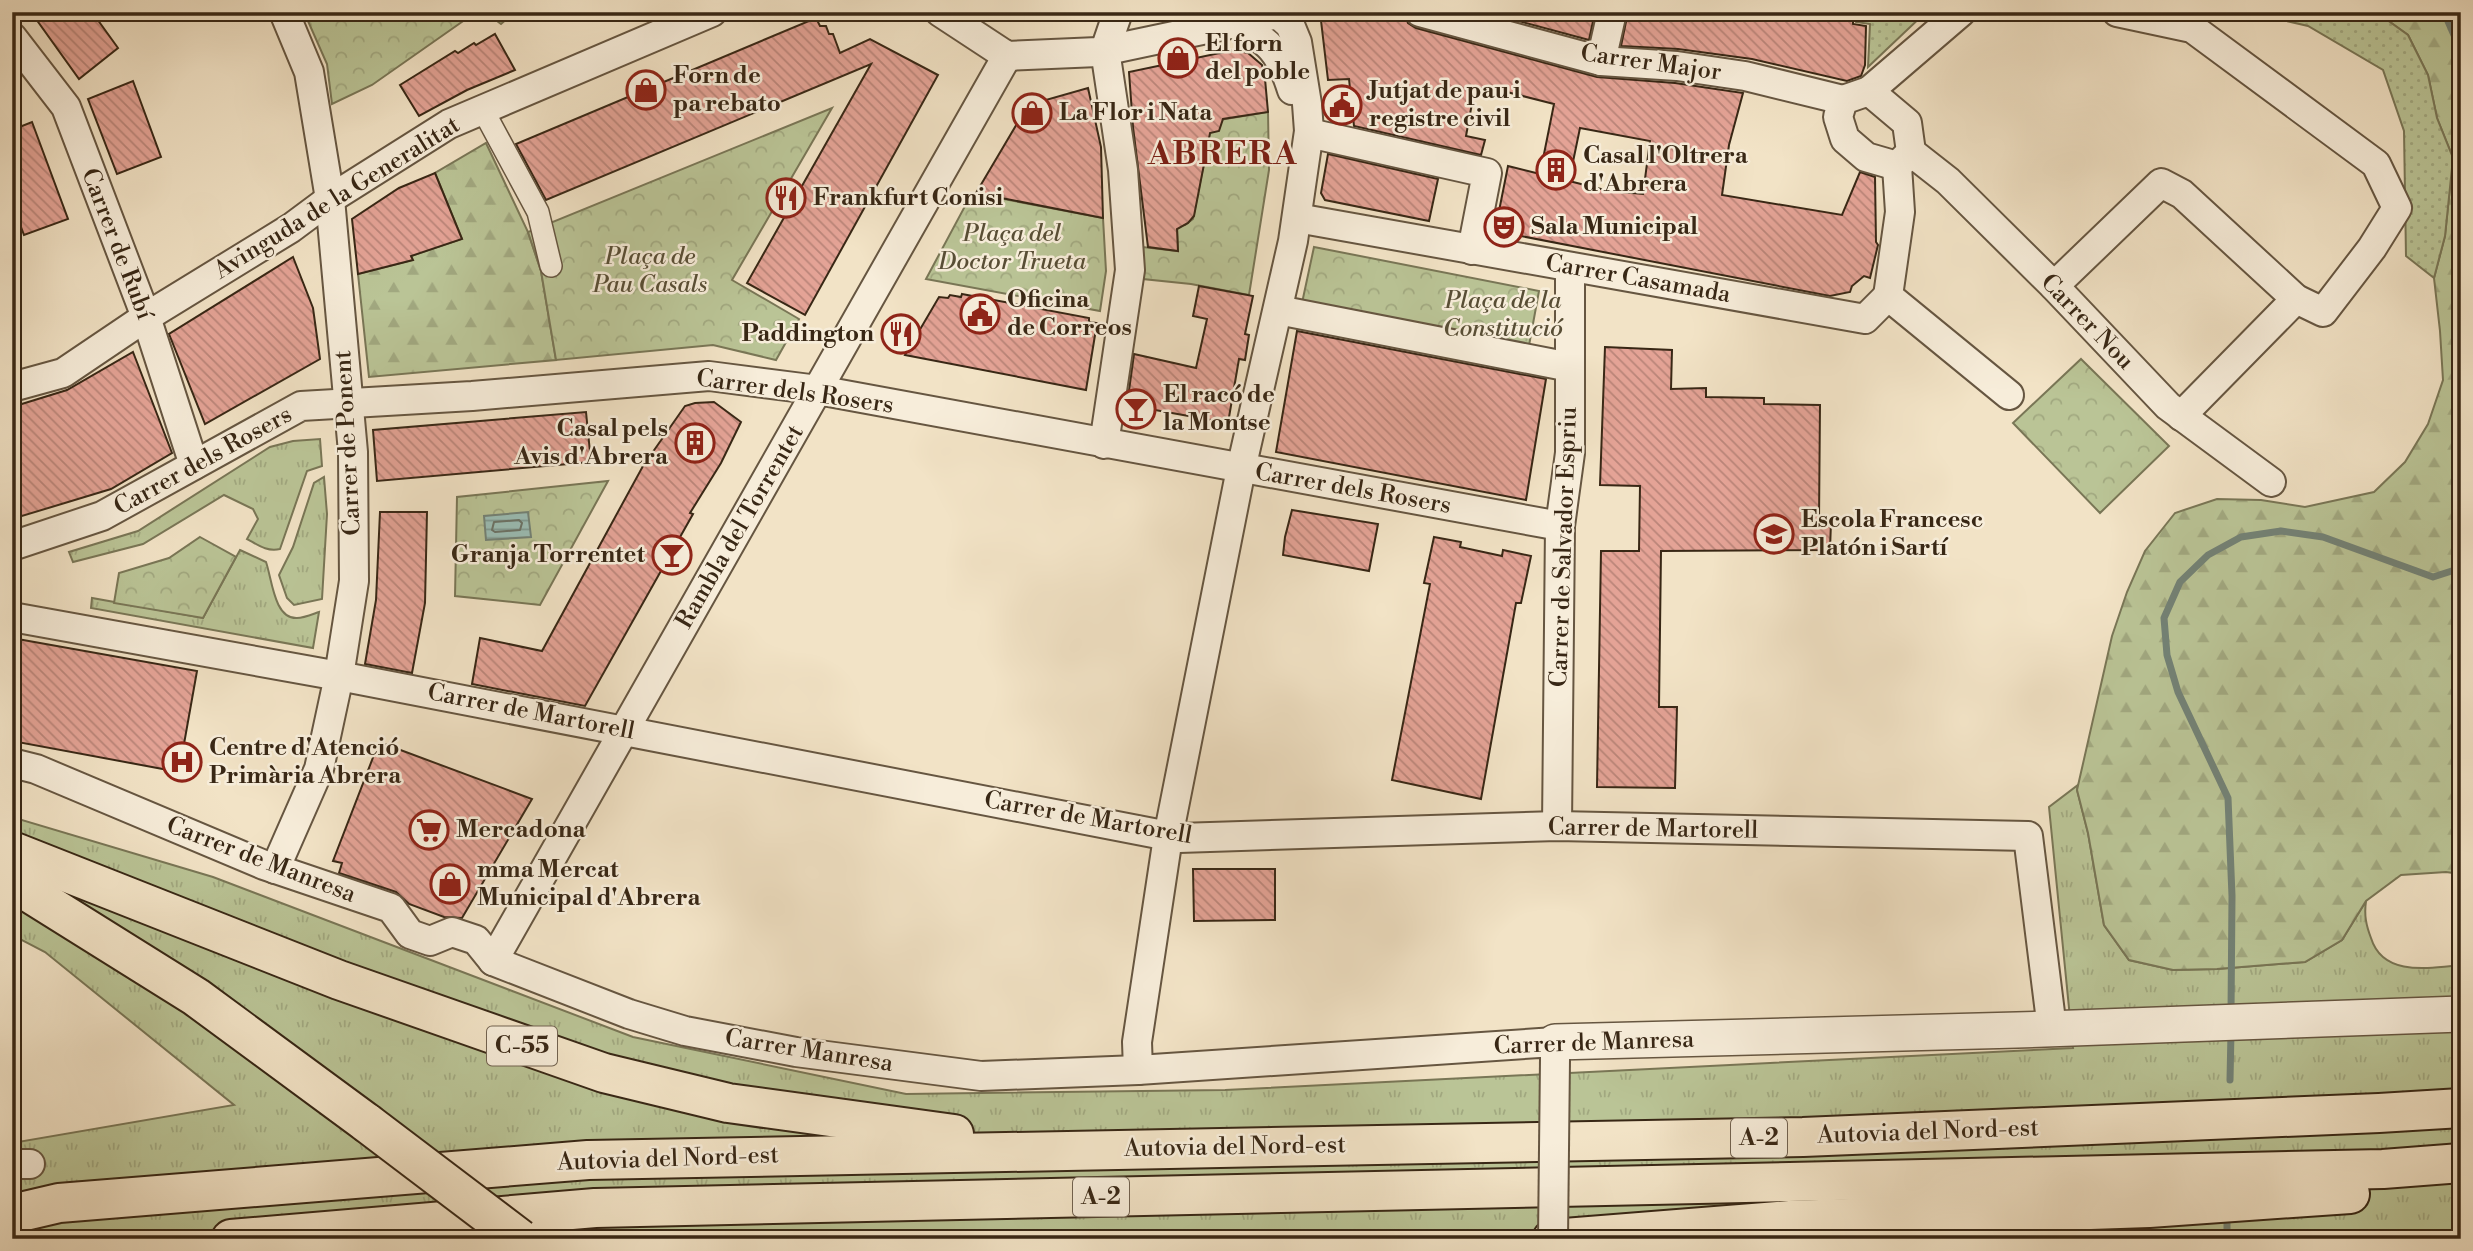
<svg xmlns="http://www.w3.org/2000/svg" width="2473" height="1251" font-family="'Libre Bodoni',serif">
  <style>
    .grass { fill: url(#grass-tufts); stroke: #797656; stroke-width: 2 }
    .forest { fill: url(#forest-firs); stroke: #797656; stroke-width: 2 }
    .park { fill: url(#park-crowns); stroke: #797656; stroke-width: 2 }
    .garden { fill: url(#garden-dots); stroke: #797656; stroke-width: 2 }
    .pitch { fill: #bac496; stroke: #797656; stroke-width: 2 }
    .water { fill: url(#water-rules); stroke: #738276; stroke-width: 2 }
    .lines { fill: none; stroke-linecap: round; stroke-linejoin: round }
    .shore { stroke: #6a7266; stroke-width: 2 }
    .stream { stroke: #738276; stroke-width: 7 }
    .building { fill: url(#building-back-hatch); stroke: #382715; stroke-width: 2; fill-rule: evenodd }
    .pedestrian-casing { stroke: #665641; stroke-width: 24 }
    .minor-casing { stroke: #665641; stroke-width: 32 }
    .tertiary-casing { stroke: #665641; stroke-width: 38 }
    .motorway-casing { stroke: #382715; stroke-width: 42 }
    .pedestrian { stroke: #f7edda; stroke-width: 21 }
    .minor { stroke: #f7edda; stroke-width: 28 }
    .tertiary { stroke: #f7edda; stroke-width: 35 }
    .motorway { stroke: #f2e3c6; stroke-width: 38 }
    .minor-bridge-casing { stroke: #665641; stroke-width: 32; stroke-linecap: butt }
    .motorway-bridge-casing { stroke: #382715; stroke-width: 42; stroke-linecap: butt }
    .minor-bridge { stroke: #f7edda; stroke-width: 28 }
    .motorway-bridge { stroke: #f2e3c6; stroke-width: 38 }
    .labels { text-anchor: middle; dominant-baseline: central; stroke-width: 5; stroke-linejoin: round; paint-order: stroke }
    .shield { fill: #f7edda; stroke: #716250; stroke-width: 2 }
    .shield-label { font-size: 23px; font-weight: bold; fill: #382715 }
    .poi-label { font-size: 24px; font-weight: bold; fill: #382715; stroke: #f7edda; text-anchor: start }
    .street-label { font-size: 24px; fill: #382715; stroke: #f7edda }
    .park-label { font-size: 24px; font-style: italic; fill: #584e35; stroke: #f7edda }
    .district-label { font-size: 32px; font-weight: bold; letter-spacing: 2px; fill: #7a1f14; stroke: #f7edda }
  </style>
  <defs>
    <pattern id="grass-tufts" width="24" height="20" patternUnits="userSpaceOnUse" patternTransform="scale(1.75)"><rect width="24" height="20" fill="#bac496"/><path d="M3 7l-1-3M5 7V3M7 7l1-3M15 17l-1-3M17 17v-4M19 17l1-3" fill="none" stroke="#a1a880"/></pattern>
    <pattern id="forest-firs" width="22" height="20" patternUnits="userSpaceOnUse" patternTransform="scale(1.75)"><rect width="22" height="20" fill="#bac496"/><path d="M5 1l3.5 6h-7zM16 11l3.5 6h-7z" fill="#a1a880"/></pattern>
    <pattern id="park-crowns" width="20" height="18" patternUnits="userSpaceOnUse" patternTransform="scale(1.75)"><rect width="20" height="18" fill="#bac496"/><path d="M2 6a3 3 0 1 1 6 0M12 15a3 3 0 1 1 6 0" fill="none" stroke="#a1a880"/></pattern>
    <pattern id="garden-dots" width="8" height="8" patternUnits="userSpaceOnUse" patternTransform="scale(1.75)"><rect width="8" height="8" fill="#bac496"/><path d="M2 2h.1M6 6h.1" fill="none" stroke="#a1a880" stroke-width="1.8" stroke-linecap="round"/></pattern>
    <pattern id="water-rules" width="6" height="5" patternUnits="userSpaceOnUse" patternTransform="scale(1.75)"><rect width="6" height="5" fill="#9bbeb6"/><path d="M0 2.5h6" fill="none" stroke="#7f9a93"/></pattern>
    <pattern id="building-back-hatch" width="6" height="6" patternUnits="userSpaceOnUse" patternTransform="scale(1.75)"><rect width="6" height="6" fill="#e4a396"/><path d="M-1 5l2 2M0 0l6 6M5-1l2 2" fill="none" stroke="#ba8579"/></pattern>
  </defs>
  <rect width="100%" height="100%" fill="#f2e3c6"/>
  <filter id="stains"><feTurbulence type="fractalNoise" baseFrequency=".00286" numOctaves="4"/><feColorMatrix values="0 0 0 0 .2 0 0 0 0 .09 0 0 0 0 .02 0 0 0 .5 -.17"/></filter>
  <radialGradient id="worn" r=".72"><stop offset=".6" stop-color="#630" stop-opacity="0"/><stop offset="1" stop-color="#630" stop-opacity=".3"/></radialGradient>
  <!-- grass -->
  <g class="grass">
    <path d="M320 439 322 466 307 471 280 549C267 552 258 545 247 539L258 519 253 509 224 495 143 544 73 562 69 552 138 531 270 447 293 441Z"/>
    <polygon points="324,477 327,514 322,599 294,605 287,598 279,575 293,547 314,483"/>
    <path d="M240 550 266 562C272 579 274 619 297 618 304 618 313 614 319 612L313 648 91 608 92 598 203 618Z"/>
    <path d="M2078 785 2077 790 2088 833 2104 925 2129 960 2173 970 2217 969 2305 962 2342 940 2366 901C2364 915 2366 925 2371 938 2383 977 2429 968 2461 965V1239H2213L2205 1237 2165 1239H12V1143L234 1105 45 952 12 935V817L213 877 633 1037 906 1094 1225 1090 2073 1048 2049 807Z"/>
  </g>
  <!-- forest -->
  <g class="forest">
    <polygon points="2376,12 2461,12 2461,874 2446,872 2401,875 2366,901 2342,940 2305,962 2217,969 2173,970 2129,960 2104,925 2088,833 2077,790 2112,636 2127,592 2145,551 2175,513 2217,499 2261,500 2305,507 2374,492 2405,462 2428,424 2443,380 2440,331 2434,278 2445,236 2453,158 2437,118 2428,75 2408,35"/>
    <polygon points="486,143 528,232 541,271 556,360 369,377 358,274 412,260 411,256 462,239 435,173"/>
  </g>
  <!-- park -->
  <g class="park">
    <polygon points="304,12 476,12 372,85 332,104 327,64"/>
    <polygon points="832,108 732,280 799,319 776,360 713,345 556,360 541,271 528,232"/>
    <polygon points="1268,112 1269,170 1249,295 1191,284 1143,279 1143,247 1178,251 1177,226 1185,225 1193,219 1210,132 1219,130 1219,120"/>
    <polygon points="972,193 1103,218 1106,271 1100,311 926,279"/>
    <polygon points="1314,247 1539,291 1528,351 1302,303"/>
    <polygon points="2081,359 2169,446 2100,513 2013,423"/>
    <polygon points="608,481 540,605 455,596 457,497"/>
    <polygon points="200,537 236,557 203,618 114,603 119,573 169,558"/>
  </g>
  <!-- garden -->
  <g class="garden">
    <polygon points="1856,12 1926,12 1868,67 1870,24 1856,22"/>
    <polygon points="2248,12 2376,12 2408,35 2428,75 2437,118 2453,158 2445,236 2434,278 2406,256 2404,131 2383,70 2308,26"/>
  </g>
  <!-- pitch -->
  <polygon class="pitch" points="485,12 515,12 501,24"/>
  <!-- water -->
  <polygon class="water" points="528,512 531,537 486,540 484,516"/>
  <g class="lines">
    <!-- shore -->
    <polygon class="shore" points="519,520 522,523 520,530 495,532 492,530 494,522"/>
    <!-- stream -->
    <g class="stream">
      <polyline points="2444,12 2461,51"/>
      <polyline points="2231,1013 2232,896 2228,798 2178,692 2167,655 2164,618 2180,582 2208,555 2241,537 2281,531 2323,537 2433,577 2461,568"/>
      <polyline points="2230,1080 2231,1032"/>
      <polyline points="2227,1239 2227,1219"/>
    </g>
  </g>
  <!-- building -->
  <g class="building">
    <polygon points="31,12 92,12 118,48 79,79"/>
    <path d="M1320 12 1384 16V12H1404L1408 23 1416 28 1597 77 1675 83 1743 93 1729 145 1722 195 1842 215 1860 172 1875 177 1876 242 1878 245 1870 278 1864 276 1852 286 1850 292 1830 296 1495 231 1508 166 1540 174 1554 104 1503 91V93L1475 87 1466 136 1485 140 1481 155 1354 126 1349 79 1328 80ZM1580 128 1650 141 1643 194 1609 191 1569 181Z"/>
    <polygon points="1485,12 1595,12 1589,40"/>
    <polygon points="1628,12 1853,12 1853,24 1866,26 1865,65 1861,76 1847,81 1752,59 1678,49 1621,46"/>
    <polygon points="816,18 820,26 826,26 829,34 833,34 840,53 870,39 938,75 805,315 747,283 871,64 546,200 516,144"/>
    <polygon points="495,34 515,70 467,90 419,116 400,85 455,51 458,53 474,43 476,45"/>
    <polygon points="1234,50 1248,53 1262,65 1265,79 1268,112 1223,119 1219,131 1210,133 1194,216 1188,223 1177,229 1178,251 1148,247 1133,127 1129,72"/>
    <polygon points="133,81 161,157 117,174 88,99"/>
    <polygon points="1088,88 1101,147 1103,218 976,193 1028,105"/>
    <polygon points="32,122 68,219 24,235 12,203 12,130"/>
    <polygon points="1328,154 1438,179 1429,221 1325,200 1321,193"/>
    <polygon points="435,173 462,239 411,256 413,260 358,274 352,219 399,188"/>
    <polygon points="293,257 313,308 320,359 205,424 169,334"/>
    <polygon points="1199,286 1253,296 1245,334 1249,335 1245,360 1239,359 1228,423 1127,405 1134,354 1196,368 1207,319 1193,316"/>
    <polygon points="962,294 1089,318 1089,322 1097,323 1086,390 905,355 939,297 948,298 950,295 961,297"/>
    <polygon points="1297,331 1546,379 1526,500 1276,452"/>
    <polygon points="1605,347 1672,350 1671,389 1706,388 1706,397 1764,398 1764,404 1820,405 1819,521 1831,522 1830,550 1661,551 1659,707 1677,707 1675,788 1597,787 1601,551 1639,551 1640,486 1600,485"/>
    <polygon points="133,352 172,453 111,489 12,519 12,407 67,390"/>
    <polygon points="714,402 741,422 721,463 690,513 693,514 585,706 472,684 480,638 542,651 643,466 685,406 695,403"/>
    <polygon points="586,412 591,462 377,481 373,430"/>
    <polygon points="1292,510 1378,524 1369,571 1283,555 1285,537"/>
    <polygon points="380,512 427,512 425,603 412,673 365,664 376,600"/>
    <polygon points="1434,537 1461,542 1460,547 1502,556 1503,550 1531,556 1521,603 1516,603 1481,799 1392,780 1430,584 1424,583"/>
    <polygon points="12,638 197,671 179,772 12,741"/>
    <polygon points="379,742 532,799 462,918 444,917 409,904 396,892 339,873 342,863 333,861"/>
    <polygon points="1193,869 1275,869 1275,920 1194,921"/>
  </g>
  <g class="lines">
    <!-- pedestrian casing -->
    <g class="pedestrian-casing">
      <polyline id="pedestrian" points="483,110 538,212 551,266"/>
    </g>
    <!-- minor casing -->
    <g class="minor-casing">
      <g id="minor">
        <polyline points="940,12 1007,56 1098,52 1278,14"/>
        <polyline points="1420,12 1601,61 1677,66 1745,76 1843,100"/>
        <path d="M1234 23C1270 41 1280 52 1292 90"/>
        <polyline points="12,37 66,107 146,317 194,465"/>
        <polyline points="1601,61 1612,12"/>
        <polygon points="1869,91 1907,123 1911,152 1897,166 1866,157 1845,139 1838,117 1843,100"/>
        <polyline points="1869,91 1961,12"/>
        <polyline points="1309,133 1487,173 1472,250"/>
        <polyline points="1911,152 1948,181 2054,286 2168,406 2271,482"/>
        <polyline points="1297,218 1865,319 1888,296"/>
        <polyline points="2054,286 2161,183 2182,194 2296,299 2323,312 2372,248 2397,208 2376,164 2192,28 2117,12"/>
        <polyline points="1888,296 2009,395"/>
        <polyline points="1888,296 1900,212 1897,166"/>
        <polyline points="1278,310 1570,367"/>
        <polyline points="12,387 63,373 146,317 291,228 330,199 449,124 712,12"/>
        <polyline points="2181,416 2296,299"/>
        <polyline points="1104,444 1130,270 1123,170 1105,50 1118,12"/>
        <polyline points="12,546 102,516 301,406 472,396 709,376 818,390 1560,526"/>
        <polyline points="12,617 339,676 1179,838 1557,826 2028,836 2052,1029"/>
        <polyline points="12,763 36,769 264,865 391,908 410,934 430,941 452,932 476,940 493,961 629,1014 685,1031 796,1052 981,1076 1138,1070 1555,1042 1555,1059"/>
        <polyline points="1557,826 1560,526 1570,453 1570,267"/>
        <polyline points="275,869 319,769 339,676 354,581 353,452 330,199 309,72 284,12"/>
        <polyline points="493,961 1007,56"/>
        <polyline points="1138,1070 1137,1042 1168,837 1241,469 1293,241 1309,131 1307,104 1297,42 1290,25 1278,14"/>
        <polyline points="12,1164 30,1164"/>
      </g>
    </g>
    <!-- tertiary casing -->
    <g class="tertiary-casing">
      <polyline id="tertiary" points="1555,1042 2017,1030 2461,1014"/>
    </g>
    <!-- motorway casing -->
    <g class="motorway-casing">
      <g id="motorway">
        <polyline points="12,851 339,980 604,1073 728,1103 954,1134"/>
        <polyline points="12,882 196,997 367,1123"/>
        <polyline points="12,1214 59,1203 588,1160 1803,1137 2379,1113 2461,1108"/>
        <polyline points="231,1239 595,1208 2383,1169 2461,1163"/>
        <polyline points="1552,1239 1790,1220 2149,1208 2350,1194"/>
      </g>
    </g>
    <!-- pedestrian -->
    <use href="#pedestrian" class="pedestrian"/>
    <!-- minor -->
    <use href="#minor" class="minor"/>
    <!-- tertiary -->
    <use href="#tertiary" class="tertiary"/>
    <!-- motorway -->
    <use href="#motorway" class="motorway"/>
    <!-- minor-bridge casing -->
    <g class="minor-bridge-casing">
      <polyline id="minor-bridge" points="1553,1239 1555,1059"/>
    </g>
    <!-- motorway-bridge casing -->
    <g class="motorway-bridge-casing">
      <polyline id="motorway-bridge" points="367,1123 520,1239"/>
    </g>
    <!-- minor-bridge -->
    <use href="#minor-bridge" class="minor-bridge"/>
    <!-- motorway-bridge -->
    <use href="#motorway-bridge" class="motorway-bridge"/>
  </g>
  <!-- icons -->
  <defs>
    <g id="shop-ring" transform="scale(2.0125)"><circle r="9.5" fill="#f7edda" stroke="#8f2418" stroke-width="1.5"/><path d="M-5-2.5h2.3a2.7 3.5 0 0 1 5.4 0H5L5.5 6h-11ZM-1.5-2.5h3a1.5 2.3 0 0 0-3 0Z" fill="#8f2418"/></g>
    <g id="civic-ring" transform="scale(2.0125)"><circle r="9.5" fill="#f7edda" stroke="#8f2418" stroke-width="1.5"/><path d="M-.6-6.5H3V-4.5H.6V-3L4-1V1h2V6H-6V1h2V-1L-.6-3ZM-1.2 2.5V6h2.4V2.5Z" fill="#8f2418"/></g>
    <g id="building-ring" transform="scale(2.0125)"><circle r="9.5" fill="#f7edda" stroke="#8f2418" stroke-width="1.5"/><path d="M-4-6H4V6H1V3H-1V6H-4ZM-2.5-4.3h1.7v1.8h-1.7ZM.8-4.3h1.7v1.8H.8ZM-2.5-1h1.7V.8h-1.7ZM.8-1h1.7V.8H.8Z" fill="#8f2418"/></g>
    <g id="restaurant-ring" transform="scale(2.0125)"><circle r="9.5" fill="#f7edda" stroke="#8f2418" stroke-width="1.5"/><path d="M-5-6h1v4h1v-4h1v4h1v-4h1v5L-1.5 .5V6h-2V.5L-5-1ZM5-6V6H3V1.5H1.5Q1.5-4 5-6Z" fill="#8f2418"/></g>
    <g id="theatre-ring" transform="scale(2.0125)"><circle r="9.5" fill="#f7edda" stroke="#8f2418" stroke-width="1.5"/><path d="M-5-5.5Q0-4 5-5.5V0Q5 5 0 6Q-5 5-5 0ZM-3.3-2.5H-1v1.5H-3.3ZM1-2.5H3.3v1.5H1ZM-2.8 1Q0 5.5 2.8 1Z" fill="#8f2418"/></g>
    <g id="bar-ring" transform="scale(2.0125)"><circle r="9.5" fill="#f7edda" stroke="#8f2418" stroke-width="1.5"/><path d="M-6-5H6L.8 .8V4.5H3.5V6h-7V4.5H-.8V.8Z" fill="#8f2418"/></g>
    <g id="school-ring" transform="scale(2.0125)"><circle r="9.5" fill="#f7edda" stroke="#8f2418" stroke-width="1.5"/><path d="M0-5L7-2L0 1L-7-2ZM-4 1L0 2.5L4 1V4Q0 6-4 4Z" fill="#8f2418"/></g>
    <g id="hospital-ring" transform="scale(2.0125)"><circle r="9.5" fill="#f7edda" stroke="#8f2418" stroke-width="1.5"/><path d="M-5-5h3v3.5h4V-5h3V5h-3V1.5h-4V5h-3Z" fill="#8f2418"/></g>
    <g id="supermarket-ring" transform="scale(2.0125)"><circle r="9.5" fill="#f7edda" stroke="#8f2418" stroke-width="1.5"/><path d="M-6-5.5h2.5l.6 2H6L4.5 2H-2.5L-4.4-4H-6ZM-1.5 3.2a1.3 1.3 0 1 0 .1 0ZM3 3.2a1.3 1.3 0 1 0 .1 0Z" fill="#8f2418"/></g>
  </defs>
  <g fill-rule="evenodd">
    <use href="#shop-ring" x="1178" y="58"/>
    <use href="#shop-ring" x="646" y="90"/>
    <use href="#civic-ring" x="1342" y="105"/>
    <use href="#shop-ring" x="1032" y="113"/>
    <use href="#building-ring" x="1556" y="170"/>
    <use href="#restaurant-ring" x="786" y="198"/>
    <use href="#theatre-ring" x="1504" y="227"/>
    <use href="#civic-ring" x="980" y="314"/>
    <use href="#restaurant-ring" x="901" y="334"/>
    <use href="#bar-ring" x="1136" y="409"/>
    <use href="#building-ring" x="695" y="443"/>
    <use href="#school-ring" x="1774" y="534"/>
    <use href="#bar-ring" x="672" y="555"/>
    <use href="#hospital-ring" x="182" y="762"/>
    <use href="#supermarket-ring" x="429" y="830"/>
    <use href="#shop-ring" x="450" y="884"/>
  </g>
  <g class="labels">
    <!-- shield labels -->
    <g class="shield">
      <rect x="487" y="1026.5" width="70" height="39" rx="5"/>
      <rect x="1731" y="1118.5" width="56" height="39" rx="5"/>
      <rect x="1073" y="1177.5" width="56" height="39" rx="5"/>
    </g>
    <g class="shield-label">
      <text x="522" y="1046">C-55</text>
      <text x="1759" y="1138">A-2</text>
      <text x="1101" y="1197">A-2</text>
    </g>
    <!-- poi labels -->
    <g class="poi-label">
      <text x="1205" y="44">El forn<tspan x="1205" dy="28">del poble</tspan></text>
      <text x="673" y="76">Forn de<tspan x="673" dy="28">pa rebato</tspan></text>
      <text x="1369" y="91">Jutjat de pau i<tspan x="1369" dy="28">registre civil</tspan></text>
      <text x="1059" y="113">La Flor i Nata</text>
      <text x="1583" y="156">Casal l'Oltrera<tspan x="1583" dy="28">d'Abrera</tspan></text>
      <text x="813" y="198">Frankfurt Conisi</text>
      <text x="1531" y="227">Sala Municipal</text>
      <text x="1007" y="300">Oficina<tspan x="1007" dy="28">de Correos</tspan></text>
      <text x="874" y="334" text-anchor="end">Paddington</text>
      <text x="1163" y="395">El racó de<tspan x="1163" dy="28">la Montse</tspan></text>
      <text x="668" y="429" text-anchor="end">Casal pels<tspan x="668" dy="28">Avis d'Abrera</tspan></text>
      <text x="1801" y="520">Escola Francesc<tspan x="1801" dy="28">Platón i Sartí</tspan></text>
      <text x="645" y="555" text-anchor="end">Granja Torrentet</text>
      <text x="209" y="748">Centre d'Atenció<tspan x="209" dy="28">Primària Abrera</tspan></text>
      <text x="456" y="830">Mercadona</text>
      <text x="477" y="870">mma Mercat<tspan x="477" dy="28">Municipal d'Abrera</tspan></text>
    </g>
    <!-- street labels -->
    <g class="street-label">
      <text transform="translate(1651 63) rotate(8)">Carrer Major</text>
      <text transform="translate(337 198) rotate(-32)">Avinguda de la Generalitat</text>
      <text transform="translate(117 244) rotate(69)">Carrer de Rubí</text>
      <text transform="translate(1638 279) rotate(10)">Carrer Casamada</text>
      <text transform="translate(2087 322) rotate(46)">Carrer Nou</text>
      <text transform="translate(795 392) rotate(8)">Carrer dels Rosers</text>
      <text transform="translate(348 443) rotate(-93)">Carrer de Ponent</text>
      <text transform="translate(203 461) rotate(-29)">Carrer dels Rosers</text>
      <text transform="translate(1353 489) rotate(10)">Carrer dels Rosers</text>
      <text transform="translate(740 527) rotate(-60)">Rambla del Torrentet</text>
      <text transform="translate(1564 547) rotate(-88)">Carrer de Salvador Espriu</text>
      <text transform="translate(531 712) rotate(11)">Carrer de Martorell</text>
      <text transform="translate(1088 818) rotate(10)">Carrer de Martorell</text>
      <text transform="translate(1653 829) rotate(1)">Carrer de Martorell</text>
      <text transform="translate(261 860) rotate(21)">Carrer de Manresa</text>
      <text transform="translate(1594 1043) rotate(-2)">Carrer de Manresa</text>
      <text transform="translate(809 1051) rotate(9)">Carrer Manresa</text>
      <text transform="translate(1928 1132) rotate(-2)">Autovia del Nord-est</text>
      <text transform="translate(1235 1147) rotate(-1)">Autovia del Nord-est</text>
      <text transform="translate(668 1159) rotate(-2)">Autovia del Nord-est</text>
    </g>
    <!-- park labels -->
    <g class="park-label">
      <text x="1012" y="234">Plaça del<tspan x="1012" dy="28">Doctor Trueta</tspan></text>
      <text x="650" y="257">Plaça de<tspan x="650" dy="28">Pau Casals</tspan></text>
      <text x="1503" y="301">Plaça de la<tspan x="1503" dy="28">Constitució</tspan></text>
    </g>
    <!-- district labels -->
    <g class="district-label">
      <text x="1223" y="154">ABRERA</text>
    </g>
  </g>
  <!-- margin -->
  <rect width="2473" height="1251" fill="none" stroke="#f2e3c6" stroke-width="42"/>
  <rect x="14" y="14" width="2445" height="1223" fill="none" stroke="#382715" stroke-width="3.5"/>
  <rect x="21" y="21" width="2431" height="1209" fill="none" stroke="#382715" stroke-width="2"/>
  <rect width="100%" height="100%" filter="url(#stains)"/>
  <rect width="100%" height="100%" fill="url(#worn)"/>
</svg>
